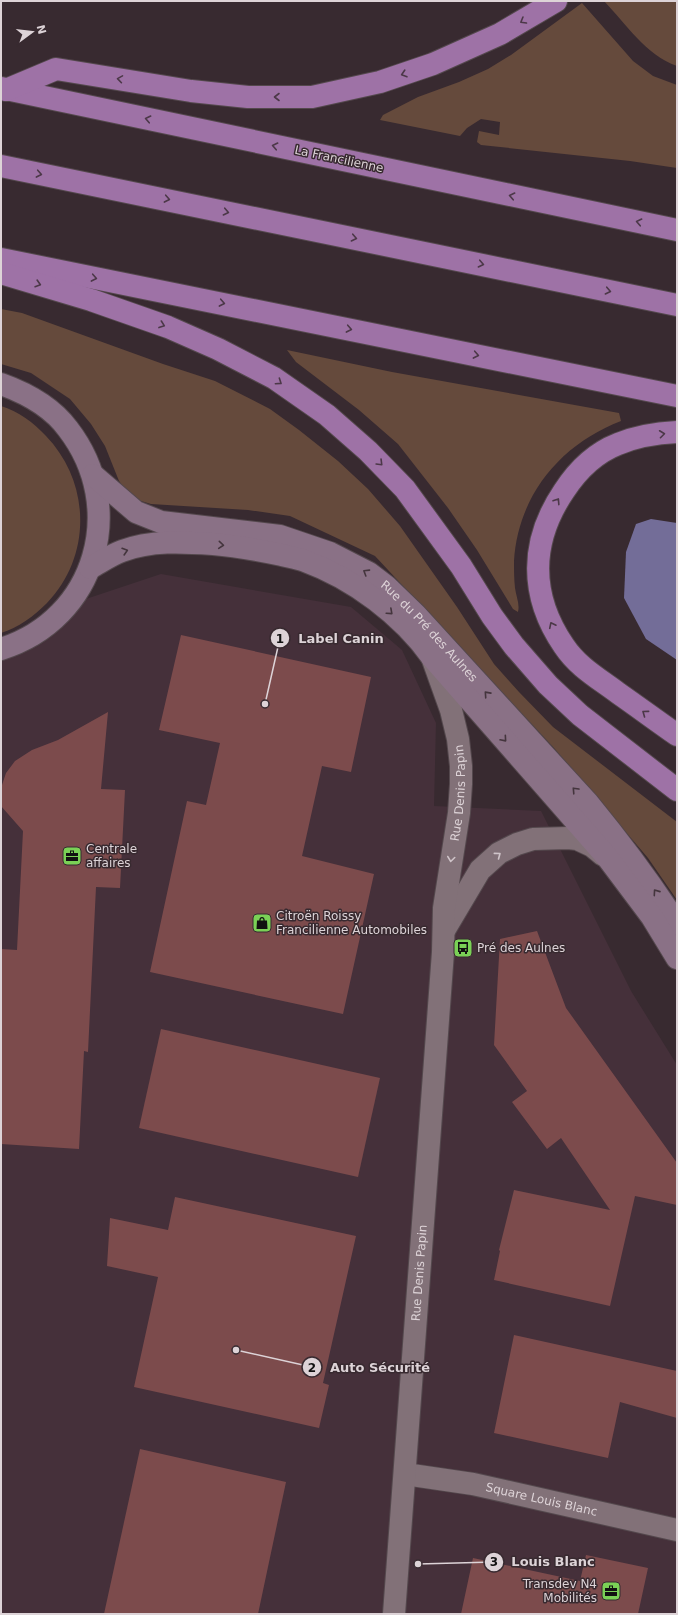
<svg xmlns="http://www.w3.org/2000/svg" width="678" height="1615" font-family="'DejaVu Sans',sans-serif">
  <style>
    .built { fill: #45303a }
    .green { fill: #654a3c }
    .water { fill: #736d98 }
    .building { fill: #7c4b4c }
    .lines { fill: none; stroke-linecap: round; stroke-linejoin: round }
    .street-casing { stroke: #54484d; stroke-width: 24 }
    .secondary-casing { stroke: #54484d; stroke-width: 24 }
    .highway-casing { stroke: #54484d; stroke-width: 24 }
    .street { stroke: #827178; stroke-width: 22 }
    .secondary { stroke: #8a7186; stroke-width: 22 }
    .highway { stroke: #9e72a6; stroke-width: 22 }
    .oneway { stroke: #4c3848 }
    .oneway2 { stroke: #44353d }
    .oneway3 { stroke: #cfc4c9 }
    .labels { text-anchor: middle; dominant-baseline: central; stroke-width: 3; stroke-linejoin: round; paint-order: stroke }
    .street-label { font-size: 12px; fill: #ddd3d7; stroke: #382a30 }
    .poi-label { font-size: 12px; fill: #ddd3d7; stroke: #382a30; text-anchor: start }
    .leader { fill: none; stroke: #ddd3d7; stroke-width: 1.5 }
    .callout-dot { fill: #ddd3d7; stroke: #382a30; stroke-width: 1.5 }
    .mark-label { font-size: 12px; text-anchor: middle; font-weight: bold; fill: #111 }
    .callout-label { font-size: 13px; text-anchor: middle; font-weight: bold; fill: #ddd3d7; stroke: #382a30; stroke-width: 3; stroke-linejoin: round; paint-order: stroke }
  </style>
  <rect width="100%" height="100%" fill="#382a30"/>
  <!-- built -->
  <polygon class="built" points="161,574 351,607 402,650 436,723 434,806 541,811 631,991 677,1065 677,1614 1,1614 1,649 68,605"/>
  <!-- green -->
  <g class="green">
    <path d="M604 1H677V66C646 55 626 24 604 1Z"/>
    <polygon points="582,3 633,61 653,76 677,85 677,168 630,161 481,145 477,142 479,131 499,135 500,122 481,119 467,128 460,136 380,120 383,115 418,97 459,82 488,69 511,55"/>
    <polygon points="1,309 22,313 163,364 215,381 270,409 299,430 338,461 368,489 400,526 457,607 494,664 519,692 553,727 677,822 677,900 648,858 554,748 375,556 290,516 248,510 151,504 131,498 119,481 105,446 91,424 70,399 31,373 1,364"/>
    <path d="M287 350 392 372 619 413 621 421C561 444 518 495 514 561 514 570 514 579 515 588 516 596 520 604 518 612L513 609 477 550 448 508 398 444 359 410 296 362Z"/>
    <path d="M1 406C18 411 34 423 46 436 91 483 92 556 47 603 34 616 18 628 1 633Z"/>
  </g>
  <!-- water -->
  <polygon class="water" points="651,519 677,523 677,660 646,639 624,598 626,552 636,524"/>
  <!-- building -->
  <g class="building">
    <polygon points="181,635 371,677 351,772 322,766 302,856 374,874 343,1014 150,972 187,801 206,805 220,743 159,730"/>
    <polygon points="108,712 101,789 125,790 120,888 96,887 88,1052 84,1051 79,1149 1,1144 1,949 17,950 23,831 1,806 2,785 6,773 15,761 32,750 58,740"/>
    <polygon points="537,931 566,1008 677,1163 677,1205 635,1196 610,1306 494,1280 500,1251 499,1250 514,1190 610,1210 561,1138 547,1149 512,1102 527,1091 494,1045 500,939"/>
    <polygon points="161,1029 380,1078 358,1177 139,1128"/>
    <polygon points="175,1197 356,1236 323,1383 329,1385 319,1428 134,1387 158,1277 107,1266 110,1218 168,1230"/>
    <polygon points="514,1335 677,1371 677,1418 620,1402 608,1458 494,1433"/>
    <polygon points="140,1449 286,1482 258,1614 104,1614"/>
    <polygon points="586,1555 648,1568 638,1614 461,1614 473,1558 580,1581"/>
  </g>
  <g class="lines">
    <!-- street casing -->
    <g class="street-casing">
      <g id="street">
        <polyline points="445,929 480,870 499,853 517,844 533,839 568,838 577,839 592,846 603,855"/>
        <path id="s1" d="M405 1474 473 1484 677 1530"/>
        <path id="s2" d="M394 1614 431 1115 443 952 444 908 459 813 461 784V766L458 739 451 710 432 657"/>
      </g>
    </g>
    <!-- secondary casing -->
    <g class="secondary-casing">
      <g id="secondary">
        <path d="M1 384C26 393 52 407 68 429 128 507 97 619 1 649"/>
        <path id="s3" d="M93 475 136 512 161 522 280 536 330 553 369 573 386 586 416 615 588 803C620 842 650 882 677 924"/>
        <path d="M90 568C101 562 111 555 122 551 151 540 183 542 213 544 237 546 258 550 282 555 290 557 298 558 305 561 354 579 402 615 432 657L607 857 652 917 677 958"/>
      </g>
    </g>
    <!-- highway casing -->
    <g class="highway-casing">
      <g id="highway">
        <polyline points="1,88 677,230"/>
        <polyline points="6,90 56,69 191,91 248,97 312,97 380,82 433,64 500,34 556,1"/>
        <polyline points="1,166 677,305"/>
        <polyline points="1,259 677,396"/>
        <polyline points="1,273 91,300 168,327 218,349 274,378 327,415 368,451 405,489 461,566 492,616 514,646 548,685 580,715 677,790"/>
        <path d="M677 432C657 433 637 436 618 444 595 453 577 471 564 491 530 541 529 595 564 646 578 667 598 678 618 693 638 707 657 721 677 735"/>
      </g>
    </g>
    <!-- street -->
    <use href="#street" class="street"/>
    <!-- secondary -->
    <use href="#secondary" class="secondary"/>
    <!-- highway -->
    <use href="#highway" class="highway"/>
  </g>
  <!-- one-way arrows -->
  <defs><path id="oneway-chevron" d="M-2-3.5L2.5 0L-2 3.5" fill="none" stroke-width="1.6" stroke-linecap="round" stroke-linejoin="round"/></defs>
  <g class="oneway">
    <use href="#oneway-chevron" transform="translate(523 21) rotate(150)"/>
    <use href="#oneway-chevron" transform="translate(404 74) rotate(162)"/>
    <use href="#oneway-chevron" transform="translate(120 79) rotate(-171)"/>
    <use href="#oneway-chevron" transform="translate(277 97) rotate(-180)"/>
    <use href="#oneway-chevron" transform="translate(148 119) rotate(-168)"/>
    <use href="#oneway-chevron" transform="translate(275 146) rotate(-168)"/>
    <use href="#oneway-chevron" transform="translate(39 174) rotate(11)"/>
    <use href="#oneway-chevron" transform="translate(512 196) rotate(-168)"/>
    <use href="#oneway-chevron" transform="translate(167 199) rotate(11)"/>
    <use href="#oneway-chevron" transform="translate(226 212) rotate(12)"/>
    <use href="#oneway-chevron" transform="translate(639 222) rotate(-168)"/>
    <use href="#oneway-chevron" transform="translate(354 238) rotate(12)"/>
    <use href="#oneway-chevron" transform="translate(481 264) rotate(12)"/>
    <use href="#oneway-chevron" transform="translate(94 278) rotate(11)"/>
    <use href="#oneway-chevron" transform="translate(38 284) rotate(17)"/>
    <use href="#oneway-chevron" transform="translate(608 291) rotate(12)"/>
    <use href="#oneway-chevron" transform="translate(222 303) rotate(11)"/>
    <use href="#oneway-chevron" transform="translate(162 325) rotate(20)"/>
    <use href="#oneway-chevron" transform="translate(349 329) rotate(11)"/>
    <use href="#oneway-chevron" transform="translate(476 355) rotate(11)"/>
    <use href="#oneway-chevron" transform="translate(279 382) rotate(34)"/>
    <use href="#oneway-chevron" transform="translate(662 434) rotate(-7)"/>
    <use href="#oneway-chevron" transform="translate(380 463) rotate(45)"/>
    <use href="#oneway-chevron" transform="translate(557 501) rotate(-57)"/>
    <use href="#oneway-chevron" transform="translate(552 625) rotate(-116)"/>
    <use href="#oneway-chevron" transform="translate(645 713) rotate(-144)"/>
  </g>
  <g class="oneway2">
    <use href="#oneway-chevron" transform="translate(221 545) rotate(5)"/>
    <use href="#oneway-chevron" transform="translate(125 551) rotate(-17)"/>
    <use href="#oneway-chevron" transform="translate(366 572) rotate(-148)"/>
    <use href="#oneway-chevron" transform="translate(390 612) rotate(42)"/>
    <use href="#oneway-chevron" transform="translate(487 694) rotate(-132)"/>
    <use href="#oneway-chevron" transform="translate(504 739) rotate(49)"/>
    <use href="#oneway-chevron" transform="translate(575 790) rotate(-133)"/>
    <use href="#oneway-chevron" transform="translate(656 892) rotate(-125)"/>
  </g>
  <g class="oneway3">
    <use href="#oneway-chevron" transform="translate(498 855) rotate(-37)"/>
    <use href="#oneway-chevron" transform="translate(451 859) rotate(98)"/>
  </g>
  <!-- icons -->
  <defs>
    <g id="office-square" transform="scale(1)"><rect x="-9" y="-9" width="18" height="18" rx="4" fill="#7ad156" stroke="#382a30"/><path d="M-6-3h4V-5.5h4V-3h4V5H-6ZM-1-4.5V-3h2v-1.5ZM-6 0V1H6V0Z" fill="#111"/></g>
    <g id="shop-square" transform="scale(1)"><rect x="-9" y="-9" width="18" height="18" rx="4" fill="#7ad156" stroke="#382a30"/><path d="M-5-2.5h2.3a2.7 3.5 0 0 1 5.4 0H5L5.5 6h-11ZM-1.5-2.5h3a1.5 2.3 0 0 0-3 0Z" fill="#111"/></g>
    <g id="bus-square" transform="scale(1)"><rect x="-9" y="-9" width="18" height="18" rx="4" fill="#7ad156" stroke="#382a30"/><path d="M-5-6H5V4H4V6H2V4H-2V6H-4V4H-5ZM-3.5-4V0h7V-4ZM-3.5 1.2v1.5H-2V1.2ZM2 1.2v1.5H3.5V1.2Z" fill="#111"/></g>
  </defs>
  <g fill-rule="evenodd">
    <use href="#office-square" x="72" y="856"/>
    <use href="#shop-square" x="262" y="923"/>
    <use href="#bus-square" x="463" y="948"/>
    <use href="#office-square" x="611" y="1591"/>
  </g>
  <g class="labels">
    <!-- street labels -->
    <g class="street-label">
      <text transform="translate(339 159) rotate(12)">La Francilienne</text>
      <text stroke="none"><textPath href="#s3" startOffset="384">Rue du Pré des Aulnes</textPath></text>
      <text stroke="none"><textPath href="#s2" startOffset="824">Rue Denis Papin</textPath></text>
      <text stroke="none"><textPath href="#s2" startOffset="342">Rue Denis Papin</textPath></text>
      <text stroke="none"><textPath href="#s1" startOffset="139">Square Louis Blanc</textPath></text>
    </g>
    <!-- poi labels -->
    <g class="poi-label">
      <text x="86" y="849">Centrale<tspan x="86" dy="14">affaires</tspan></text>
      <text x="276" y="916">Citroën Roissy<tspan x="276" dy="14">Francilienne Automobiles</tspan></text>
      <text x="477" y="948">Pré des Aulnes</text>
      <text x="597" y="1584" text-anchor="end">Transdev N4<tspan x="597" dy="14">Mobilités</tspan></text>
    </g>
  </g>
  <!-- callouts -->
  <path class="leader" d="M265 704L280 638M236 1350L312 1367M418 1564L494 1562"/>
  <g class="callout-dot">
    <circle cx="265" cy="704" r="4"/>
    <circle cx="236" cy="1350" r="4"/>
    <circle cx="418" cy="1564" r="4"/>
    <circle cx="280" cy="638" r="10"/>
    <circle cx="312" cy="1367" r="10"/>
    <circle cx="494" cy="1562" r="10"/>
  </g>
  <g class="mark-label">
    <text x="280" y="643">1</text>
    <text x="312" y="1372">2</text>
    <text x="494" y="1566">3</text>
  </g>
  <g class="callout-label">
    <text x="341" y="643">Label Canin</text>
    <text x="380" y="1372">Auto Sécurité</text>
    <text x="553" y="1566">Louis Blanc</text>
  </g>
  <!-- border -->
  <rect width="678" height="1615" fill="none" stroke="#ddd3d7" stroke-width="4"/>
  <!-- north arrow -->
  <g transform="translate(32 32) rotate(75)" stroke="#382a30" stroke-width="3" paint-order="stroke">
  <path d="M0-3L7 15L0 10L-7 15Z" fill="#ddd3d7"/>
  <text y="-6" font-size="11" font-weight="bold" text-anchor="middle" fill="#ddd3d7">N</text>
  </g>
</svg>
